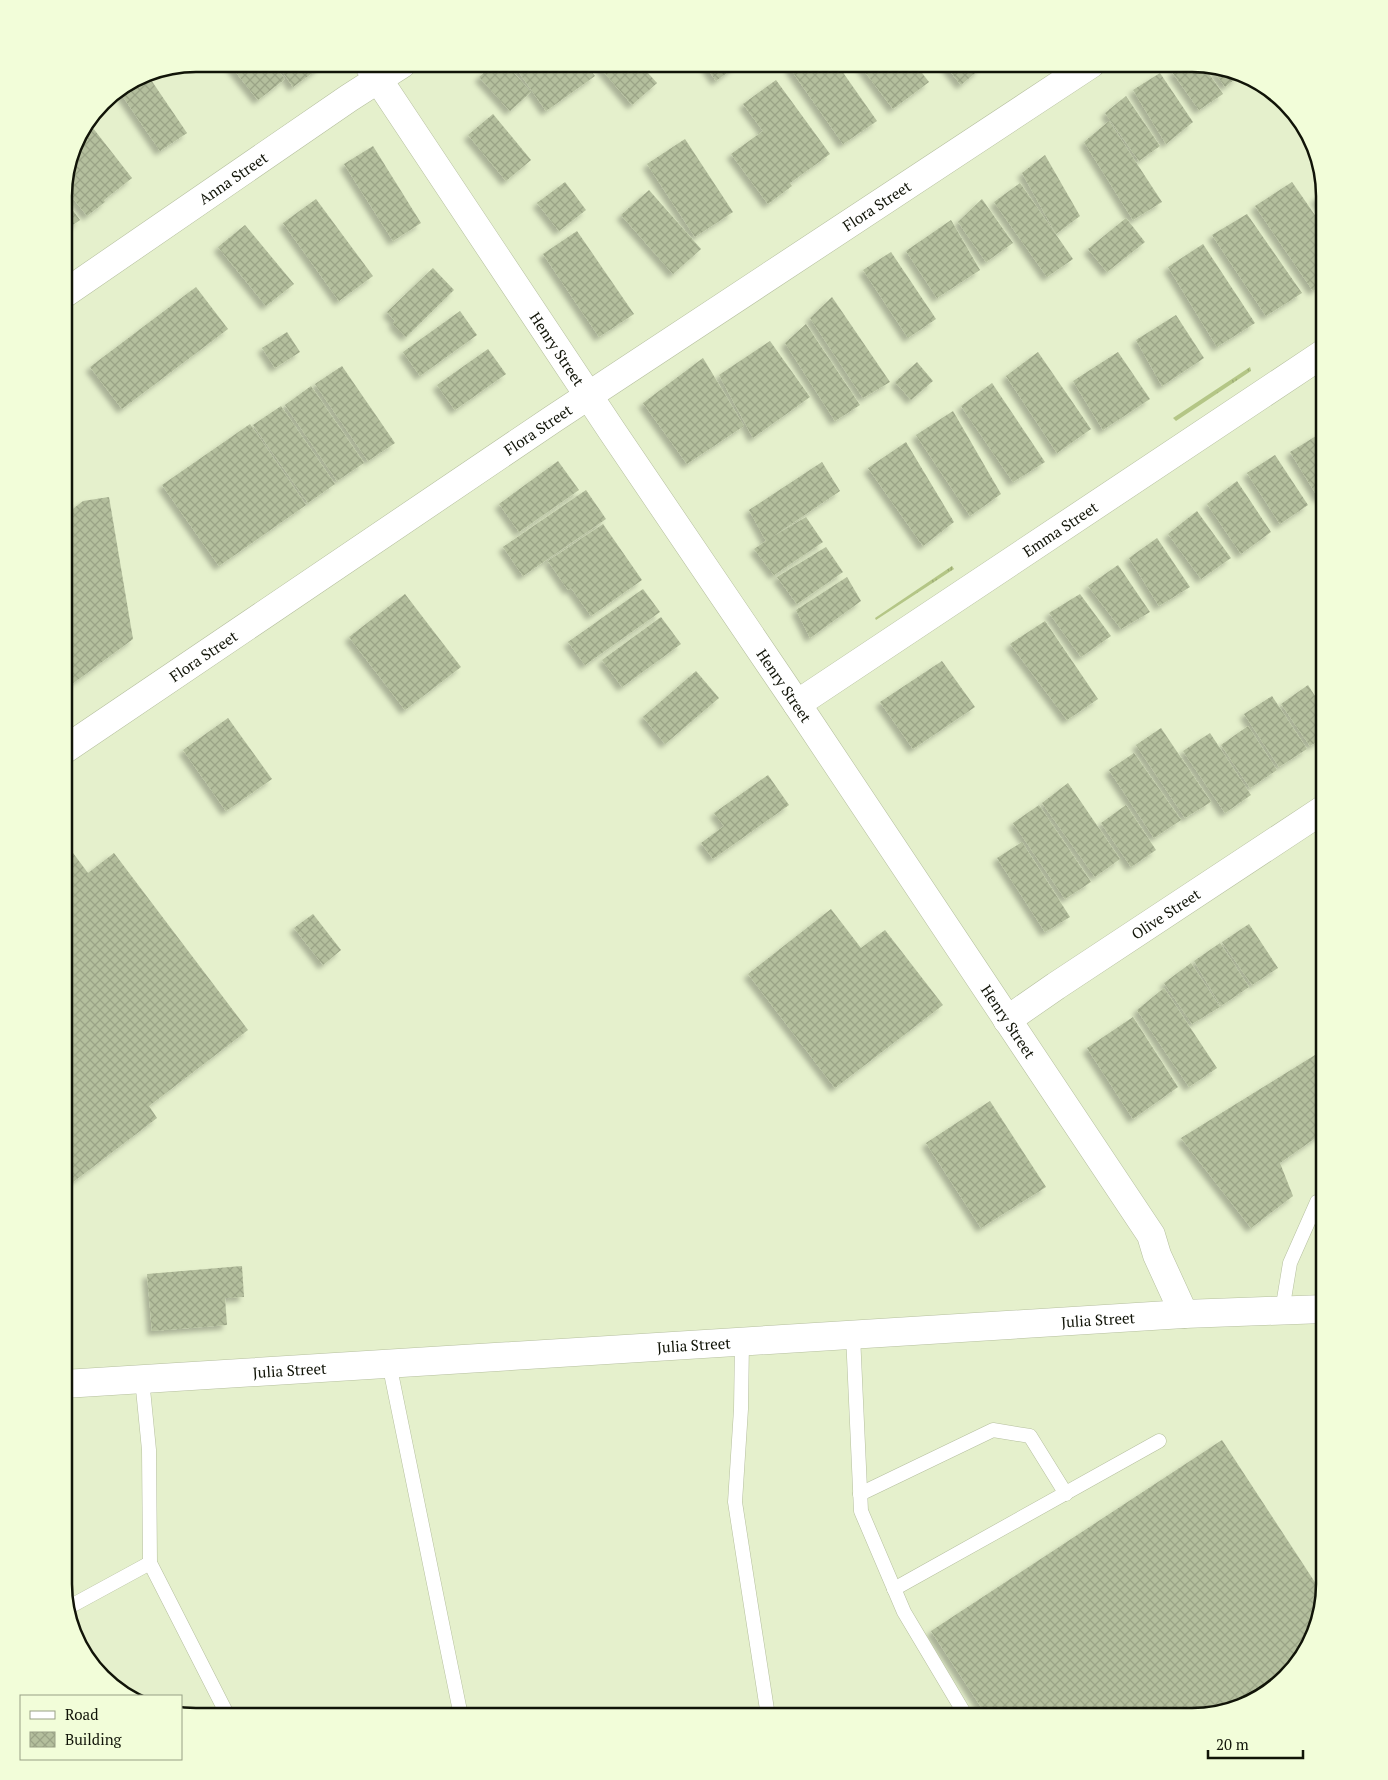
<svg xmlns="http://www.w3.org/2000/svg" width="1388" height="1780" font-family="'PT Serif',serif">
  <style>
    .grass { fill: url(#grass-tufts) }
    .building { fill: url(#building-cross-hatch); filter: url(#shadow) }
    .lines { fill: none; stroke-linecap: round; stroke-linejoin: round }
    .lane-casing { stroke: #b5bf9e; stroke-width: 15 }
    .street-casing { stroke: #b5bf9e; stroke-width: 29 }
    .lane { stroke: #fff; stroke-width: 14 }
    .street { stroke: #fff; stroke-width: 28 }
    .labels { text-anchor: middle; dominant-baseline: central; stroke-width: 4; stroke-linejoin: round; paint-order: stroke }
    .street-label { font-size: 15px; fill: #111408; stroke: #f2fdd9 }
    .rim { fill: none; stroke: #111408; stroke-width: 2.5 }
  </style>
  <defs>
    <pattern id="grass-tufts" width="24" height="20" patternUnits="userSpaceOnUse" patternTransform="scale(1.25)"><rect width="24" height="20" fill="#b4c686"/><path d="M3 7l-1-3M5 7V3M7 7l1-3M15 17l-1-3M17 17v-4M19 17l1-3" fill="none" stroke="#9aa972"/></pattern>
    <pattern id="building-cross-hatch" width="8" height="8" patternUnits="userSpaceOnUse" patternTransform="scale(1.25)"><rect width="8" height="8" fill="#b4bf9d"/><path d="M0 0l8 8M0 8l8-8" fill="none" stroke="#9aa386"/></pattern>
    <filter id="shadow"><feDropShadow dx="-4.5" dy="4.5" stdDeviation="2.5" flood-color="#0004"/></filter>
  </defs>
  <rect width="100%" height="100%" fill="#e5f0cc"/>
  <!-- grass -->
  <g class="grass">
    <polygon points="1250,367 1251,371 1176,421 1173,418"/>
    <polygon points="952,566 954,569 876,620 875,618"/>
  </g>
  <!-- building -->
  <g class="building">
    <polygon points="229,64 273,64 285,79 258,100"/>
    <polygon points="277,64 320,64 322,66 293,87"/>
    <polygon points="494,64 506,64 531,92 510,111 479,77"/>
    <polygon points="513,64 586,64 595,76 546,111"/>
    <polygon points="597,64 640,64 657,83 632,105"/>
    <polygon points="704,64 735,64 736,66 716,81"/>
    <polygon points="794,64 837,64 877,121 843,144 789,67"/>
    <polygon points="859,64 915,64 929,82 893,109"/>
    <polygon points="944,64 978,64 981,68 961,85"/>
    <polygon points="1184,64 1203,65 1223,94 1199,110 1172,72"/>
    <polygon points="1212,68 1223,71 1239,76 1225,87"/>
    <polygon points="1160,73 1193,122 1166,144 1133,90"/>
    <polygon points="147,74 187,133 160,151 119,91"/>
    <polygon points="776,80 830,154 790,183 792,186 768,204 731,154 763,131 743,104"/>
    <polygon points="1126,96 1160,146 1139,161 1105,113"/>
    <polygon points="493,114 531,160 506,181 468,135"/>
    <polygon points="1109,121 1162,202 1133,220 1084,142"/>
    <polygon points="89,123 132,178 104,200 105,202 87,216 64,187 77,138"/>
    <polygon points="685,139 733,212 695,237 647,164"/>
    <polygon points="373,146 421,223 393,241 344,164"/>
    <polygon points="1045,155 1080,216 1056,234 1022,173"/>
    <polygon points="565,182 586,210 559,231 537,203"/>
    <polygon points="1292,182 1324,228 1324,282 1313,291 1255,206"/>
    <polygon points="1020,183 1073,259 1047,277 994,202"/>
    <polygon points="649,190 701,249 673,274 621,215"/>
    <polygon points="1323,193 1324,197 1324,212 1315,199"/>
    <polygon points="64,198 80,220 64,231"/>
    <polygon points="316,199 373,276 339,301 283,223"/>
    <polygon points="982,199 1013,243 986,262 958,222"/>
    <polygon points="1247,214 1302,293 1266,316 1212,235"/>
    <polygon points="1126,218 1145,242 1107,272 1088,249"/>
    <polygon points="951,220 980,270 937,298 906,251"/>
    <polygon points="245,225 294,284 266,306 218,247"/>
    <polygon points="577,231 634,314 599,337 543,254"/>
    <polygon points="1203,244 1255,323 1217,347 1168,267"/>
    <polygon points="891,252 936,319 908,338 863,270"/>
    <polygon points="433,268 454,290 406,337 393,324 395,321 387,312"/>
    <polygon points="196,287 228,329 122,409 90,367"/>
    <polygon points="832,297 890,382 863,398 810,318"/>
    <polygon points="460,311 477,335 420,376 403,352"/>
    <polygon points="1176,315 1204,358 1162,386 1136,340"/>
    <polygon points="806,324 860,405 835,421 785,343"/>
    <polygon points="287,332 300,352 275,368 262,348"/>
    <polygon points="770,341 810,397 753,438 719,375"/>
    <polygon points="488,349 506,374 455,410 437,385"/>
    <polygon points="1038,352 1091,429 1057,453 1006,376"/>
    <polygon points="1118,352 1150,399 1103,430 1073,381"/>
    <polygon points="703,358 744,426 687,464 643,403"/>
    <polygon points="917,362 933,381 911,400 895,382"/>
    <polygon points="342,366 395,443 368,461 315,384"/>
    <polygon points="992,383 1045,462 1013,482 961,406"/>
    <polygon points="311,386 364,463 337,481 285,405"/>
    <polygon points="281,406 335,484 308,503 253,425"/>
    <polygon points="953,411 1001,494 970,516 916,435"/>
    <polygon points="250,424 306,505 219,566 162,485"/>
    <polygon points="1321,433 1324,438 1324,495 1319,499 1290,452"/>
    <polygon points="906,442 954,522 923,546 868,468"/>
    <polygon points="1275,455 1308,505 1280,524 1247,473"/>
    <polygon points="558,461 579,490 519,532 499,504"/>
    <polygon points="822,462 840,491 772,537 806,517 823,542 774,575 754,549 766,541 749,510"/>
    <polygon points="1237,481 1271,532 1241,554 1207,504"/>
    <polygon points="586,490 606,519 523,576 503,547"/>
    <polygon points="109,497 133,639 64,690 64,516 83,501"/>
    <polygon points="1197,511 1231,558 1201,579 1168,534"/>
    <polygon points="603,524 642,580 591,616 571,588 568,590 548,561"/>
    <polygon points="1157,538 1190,587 1159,606 1129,558"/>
    <polygon points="826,547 843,572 797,604 777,577"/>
    <polygon points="1118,565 1150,612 1121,629 1088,586"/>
    <polygon points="847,577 861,601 810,638 796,610"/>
    <polygon points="643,589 660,612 585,665 568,642"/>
    <polygon points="405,594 461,667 405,710 349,637"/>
    <polygon points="1080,594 1111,636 1081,657 1049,613"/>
    <polygon points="661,617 681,644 622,687 602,660"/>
    <polygon points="1045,621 1098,699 1067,720 1010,644"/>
    <polygon points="942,661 975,707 913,749 880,702"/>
    <polygon points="696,671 719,698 665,744 643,717"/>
    <polygon points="1308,685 1324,710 1324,737 1310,746 1281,704"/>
    <polygon points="1272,696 1307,749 1279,767 1244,714"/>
    <polygon points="228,718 272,779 226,811 183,750"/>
    <polygon points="1248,726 1277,770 1250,788 1221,745"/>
    <polygon points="1161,728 1211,802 1185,818 1136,745"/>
    <polygon points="1210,733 1251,795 1225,813 1183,751"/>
    <polygon points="1134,753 1181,820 1154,838 1109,770"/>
    <polygon points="768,775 789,805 713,859 701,843 724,826 714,813"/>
    <polygon points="1068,783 1120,859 1095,877 1042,803"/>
    <polygon points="1039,805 1091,882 1065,899 1013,823"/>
    <polygon points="1126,805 1156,850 1131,867 1101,823"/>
    <polygon points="64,841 88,873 114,853 248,1030 149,1106 157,1118 64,1189"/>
    <polygon points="1022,842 1070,917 1045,932 997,858"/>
    <polygon points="831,909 861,948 885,930 943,1005 835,1088 748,974"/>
    <polygon points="313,914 341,950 323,965 294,928"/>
    <polygon points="1249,924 1278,968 1252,985 1222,942"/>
    <polygon points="1220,943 1249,987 1221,1006 1194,961"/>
    <polygon points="1191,963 1220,1007 1192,1024 1164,983"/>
    <polygon points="1164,988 1217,1068 1189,1087 1137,1010"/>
    <polygon points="1133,1017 1178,1087 1133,1119 1087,1048"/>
    <polygon points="1315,1055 1324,1070 1324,1132 1280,1163 1293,1196 1251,1228 1181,1138"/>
    <polygon points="990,1101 1046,1187 981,1228 926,1143"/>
    <polygon points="242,1266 244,1297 225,1298 227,1325 152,1331 147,1274"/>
    <polygon points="1222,1440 1322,1593 1307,1649 1265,1694 1191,1716 987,1716 931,1631"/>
  </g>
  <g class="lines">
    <!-- lane casing -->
    <g class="lane-casing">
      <g id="lane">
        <polyline points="1282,1311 1290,1263 1317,1202 1324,1202"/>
        <polyline points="853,1335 861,1511 904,1612 966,1716"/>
        <polyline points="742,1342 741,1409 735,1502 768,1716"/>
        <polyline points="389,1363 461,1716"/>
        <polyline points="142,1379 149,1450 150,1563 228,1716"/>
        <polyline points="860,1494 993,1430 1030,1436 1066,1494"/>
        <polyline points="894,1589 1159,1441"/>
        <polyline points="71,1606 150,1563"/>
      </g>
    </g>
    <!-- street casing -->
    <g class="street-casing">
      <g id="street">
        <path id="s1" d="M368 64 612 431 797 704 1151 1235 1157 1255 1184 1314"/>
        <path id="s2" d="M64 294 349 98 402 64"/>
        <path id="s3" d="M797 704 1324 353"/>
        <path id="s4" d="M64 750 553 419 1091 64"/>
        <path id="s5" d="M1007 1020 1056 986 1324 809"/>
        <path id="s6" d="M64 1384 1184 1314 1324 1309"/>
      </g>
    </g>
    <!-- lane -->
    <use href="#lane" class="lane"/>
    <!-- street -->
    <use href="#street" class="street"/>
  </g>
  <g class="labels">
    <!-- street labels -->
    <g class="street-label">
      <text stroke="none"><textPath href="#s2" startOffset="205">Anna Street</textPath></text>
      <text stroke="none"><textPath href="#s4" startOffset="978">Flora Street</textPath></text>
      <text stroke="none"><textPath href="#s1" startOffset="342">Henry Street</textPath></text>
      <text stroke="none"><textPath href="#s4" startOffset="572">Flora Street</textPath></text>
      <text stroke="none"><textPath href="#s3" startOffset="316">Emma Street</textPath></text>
      <text stroke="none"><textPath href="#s4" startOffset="168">Flora Street</textPath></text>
      <text stroke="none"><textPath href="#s1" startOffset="748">Henry Street</textPath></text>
      <text stroke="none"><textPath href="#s5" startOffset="191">Olive Street</textPath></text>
      <text stroke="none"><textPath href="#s1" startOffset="1152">Henry Street</textPath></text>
      <text stroke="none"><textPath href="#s6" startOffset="1036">Julia Street</textPath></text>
      <text stroke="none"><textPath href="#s6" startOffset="631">Julia Street</textPath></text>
      <text stroke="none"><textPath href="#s6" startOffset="226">Julia Street</textPath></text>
    </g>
  </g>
  <!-- crop -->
  <path d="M0 0H1388V1780H0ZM196 72H1192A124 124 0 0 1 1316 196V1584A124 124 0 0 1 1192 1708H196A124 124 0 0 1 72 1584V196A124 124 0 0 1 196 72Z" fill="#f2fdd9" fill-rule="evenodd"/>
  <path class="rim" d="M196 72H1192A124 124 0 0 1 1316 196V1584A124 124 0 0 1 1192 1708H196A124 124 0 0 1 72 1584V196A124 124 0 0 1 196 72Z"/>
  <!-- legend -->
  <rect x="20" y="1695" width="162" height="65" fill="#f2fdd9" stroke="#98a085"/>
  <rect x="30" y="1711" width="25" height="8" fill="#ffffff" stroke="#98a085"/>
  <text x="65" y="1720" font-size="15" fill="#111408">Road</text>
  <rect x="30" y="1732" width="25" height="15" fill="url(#building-cross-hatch)" stroke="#98a085"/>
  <text x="65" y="1745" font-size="15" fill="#111408">Building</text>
  <!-- scale -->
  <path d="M1208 1750v8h95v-8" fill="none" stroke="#111408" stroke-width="2.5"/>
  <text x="1216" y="1750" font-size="15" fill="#111408" stroke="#f2fdd9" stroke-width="4" paint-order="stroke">20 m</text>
</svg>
